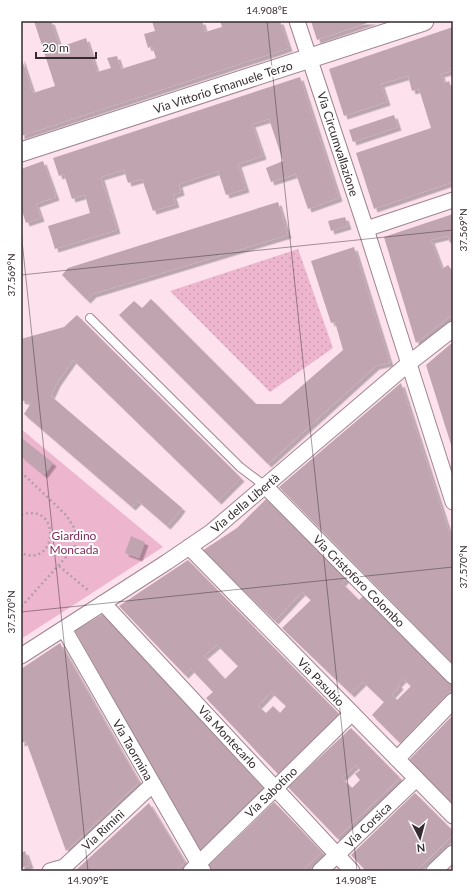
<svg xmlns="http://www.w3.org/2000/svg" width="474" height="892" font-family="Lato,sans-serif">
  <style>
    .park { fill: #edb5ce }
    .garden { fill: url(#garden-dots) }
    .building { fill: #c0a5b1; fill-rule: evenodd; filter: url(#shadow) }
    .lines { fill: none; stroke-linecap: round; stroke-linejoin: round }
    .service-casing { stroke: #9f8590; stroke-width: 10 }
    .minor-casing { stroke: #9f8590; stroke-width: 17 }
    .tertiary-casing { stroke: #9f8590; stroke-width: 21 }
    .path { stroke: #b39da7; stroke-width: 2.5; stroke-dasharray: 2 3; stroke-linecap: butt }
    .service { stroke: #fff; stroke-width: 8 }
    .minor { stroke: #fff; stroke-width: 15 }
    .tertiary { stroke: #fff; stroke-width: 19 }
    .ticks { fill: none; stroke: #362b30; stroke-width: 1; stroke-opacity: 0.45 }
    .labels { text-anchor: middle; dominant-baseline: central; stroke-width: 4; stroke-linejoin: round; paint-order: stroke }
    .street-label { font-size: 12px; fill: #362b30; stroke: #fff }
    .park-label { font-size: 12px; fill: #842b5c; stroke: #fff }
    .neatline { fill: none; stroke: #362b30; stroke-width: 1.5 }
    .ticks-label { font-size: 10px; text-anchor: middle; fill: #362b30 }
  </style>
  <defs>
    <pattern id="garden-dots" width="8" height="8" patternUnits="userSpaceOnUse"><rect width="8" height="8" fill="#edb5ce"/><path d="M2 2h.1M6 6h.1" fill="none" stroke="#cc9cb1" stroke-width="1.8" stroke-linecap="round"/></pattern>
    <filter id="shadow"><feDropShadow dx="3.5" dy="3.5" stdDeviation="0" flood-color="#0004"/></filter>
  </defs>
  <rect width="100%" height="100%" fill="#fde1ed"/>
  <!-- park -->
  <polygon class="park" points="21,429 163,547 21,639"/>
  <!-- garden -->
  <polygon class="garden" points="298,249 333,348 270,392 170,291"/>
  <!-- building -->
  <g class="building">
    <polygon points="34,21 51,21 60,47 86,38 97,72 111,68 107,58 117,56 121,69 156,58 152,46 148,48 144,34 155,31 152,21 202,21 205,32 222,27 220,21 280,21 289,48 21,136 21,57 33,93 55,86"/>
    <polygon points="311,21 373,21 317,40"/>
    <polygon points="453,27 453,74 452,71 441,74 444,83 449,81 453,93 453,182 374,209 356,153 431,128 419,89 412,91 408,76 381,84 387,102 344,116 329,69"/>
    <polygon points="300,77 339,198 308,209 296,174 271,182 266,168 283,161 269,119 252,124 263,156 238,164 246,189 226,195 218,171 179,184 181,192 173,195 176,204 153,211 142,179 128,183 124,170 101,177 117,230 55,249 48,226 90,213 85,195 72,199 64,174 59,176 53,158"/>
    <polygon points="394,115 398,127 353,142 349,130"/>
    <polygon points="43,161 56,197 36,204 41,218 26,223 21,208 21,169"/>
    <polygon points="278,202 288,235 93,294 87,300 62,275 68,268"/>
    <polygon points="453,214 453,242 450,243 448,236 431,240 442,269 448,265 453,272 453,314 416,343 384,237"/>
    <polygon points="345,217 348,226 331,231 328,221"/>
    <polygon points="354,247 390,363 376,366 268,464 119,315 134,301 142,308 151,299 256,404 281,404 343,350 335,322 331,323 311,261"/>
    <polygon points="77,315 241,478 218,501 73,360 57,383 51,396 182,508 177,515 167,526 138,501 132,507 24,414 31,403 21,400 21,339 64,327"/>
    <polygon points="453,342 453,451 426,365"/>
    <polygon points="401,383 453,544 453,664 279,487"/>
    <polygon points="23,439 53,463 44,475 21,456 21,441"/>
    <path d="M266 499 346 579 342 583 359 600 363 596 453 685V688L400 743 372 715 384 702 363 682 351 694 282 628 311 600 302 592 275 621 202 551 237 528ZM403 679 411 686 397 700 392 695 400 686 398 684Z"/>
    <polygon points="131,536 145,542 139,558 125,553"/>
    <path d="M188 560 339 714 278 774 206 698 213 692 191 669 185 675 119 606ZM217 645 238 666 225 679 204 656ZM271 692 286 706 280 713 273 706 266 713 258 706Z"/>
    <polygon points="103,614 264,789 200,851 75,631"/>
    <polygon points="60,643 139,782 66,851 26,741 21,743 21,669"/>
    <polygon points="453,715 453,805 409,760"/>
    <path d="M351 728 400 778 337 838 288 787ZM356 765 360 770 355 774 360 780 352 788 342 778Z"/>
    <polygon points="415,793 453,831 453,835 416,871 366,871 351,855"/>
    <polygon points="274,802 322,852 303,871 211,871 208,866"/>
    <polygon points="149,803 185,862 176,871 75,871"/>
    <polygon points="25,851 30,865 21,868 21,853"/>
  </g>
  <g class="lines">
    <!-- service casing -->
    <g class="service-casing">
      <polyline id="service" points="90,318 240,467 265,486"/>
    </g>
    <!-- minor casing -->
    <g class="minor-casing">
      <g id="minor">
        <polyline points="297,21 366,229 453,502"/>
        <polyline points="366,229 453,200"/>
        <polyline points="265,486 453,676"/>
        <polyline points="189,547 453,816"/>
        <polyline points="103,603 352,871"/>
        <polyline points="64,629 203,871"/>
        <polyline points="21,656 167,562 211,532 408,364 453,329"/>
        <polyline points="397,759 453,701"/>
        <polyline points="50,871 64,867 153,784"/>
        <polyline points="191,871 352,713"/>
        <polyline points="320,871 416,779"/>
        <polyline points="434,871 453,853"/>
      </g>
    </g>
    <!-- tertiary casing -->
    <g class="tertiary-casing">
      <polyline id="tertiary" points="21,152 424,21"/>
    </g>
    <!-- path -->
    <g class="path">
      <polyline points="21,472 66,515 75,529 75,547 21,607"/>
      <path d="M21 515C62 501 58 569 21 553"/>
      <polyline points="51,537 75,539"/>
      <polyline points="59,566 89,591"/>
    </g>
    <!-- service -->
    <use href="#service" class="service"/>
    <!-- minor -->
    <use href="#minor" class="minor"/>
    <!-- tertiary -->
    <use href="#tertiary" class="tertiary"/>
  </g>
  <!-- ticks -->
  <path class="ticks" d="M267 21 357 871M21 231 88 871M21 275 453 230M21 612 453 567"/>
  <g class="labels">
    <!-- street labels -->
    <g class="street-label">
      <text transform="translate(223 87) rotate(-18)">Via Vittorio Emanuele Terzo</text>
      <text transform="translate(338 144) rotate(72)">Via Circumvallazione</text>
      <text transform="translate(245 503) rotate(-40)">Via della Libertà</text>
      <text transform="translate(359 581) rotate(45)">Via Cristoforo Colombo</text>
      <text transform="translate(321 682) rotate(46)">Via Pasubio</text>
      <text transform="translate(228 737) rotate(47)">Via Montecarlo</text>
      <text transform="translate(133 750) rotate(60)">Via Taormina</text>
      <text transform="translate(271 792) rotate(-44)">Via Sabotino</text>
      <text transform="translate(368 825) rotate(-44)">Via Corsica</text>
      <text transform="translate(103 830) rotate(-43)">Via Rimini</text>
    </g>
    <!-- park labels -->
    <g class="park-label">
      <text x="74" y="535">Giardino<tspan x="74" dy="14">Moncada</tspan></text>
    </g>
  </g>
  <!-- border -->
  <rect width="474" height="892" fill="none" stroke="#ffffff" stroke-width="44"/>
  <!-- north arrow -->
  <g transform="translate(420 838) rotate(174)" stroke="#ffffff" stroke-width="3" paint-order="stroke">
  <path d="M0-3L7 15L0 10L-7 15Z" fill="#362b30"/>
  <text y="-6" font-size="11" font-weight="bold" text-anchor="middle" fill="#362b30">N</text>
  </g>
  <!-- scale -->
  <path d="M36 52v6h60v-6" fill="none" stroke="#362b30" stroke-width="2"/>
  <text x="42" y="52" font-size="12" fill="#362b30" stroke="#ffffff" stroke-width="3" paint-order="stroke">20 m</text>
  <rect x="22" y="22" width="430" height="848" class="neatline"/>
  <g class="ticks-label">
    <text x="267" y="14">14.908°E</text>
    <text transform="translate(463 230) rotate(-90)" y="4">37.569°N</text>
    <text transform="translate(11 275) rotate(-90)" y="4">37.569°N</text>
    <text transform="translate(463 567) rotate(-90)" y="4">37.570°N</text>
    <text transform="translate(11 612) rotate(-90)" y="4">37.570°N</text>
    <text x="88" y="884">14.909°E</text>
    <text x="356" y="884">14.908°E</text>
  </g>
</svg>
